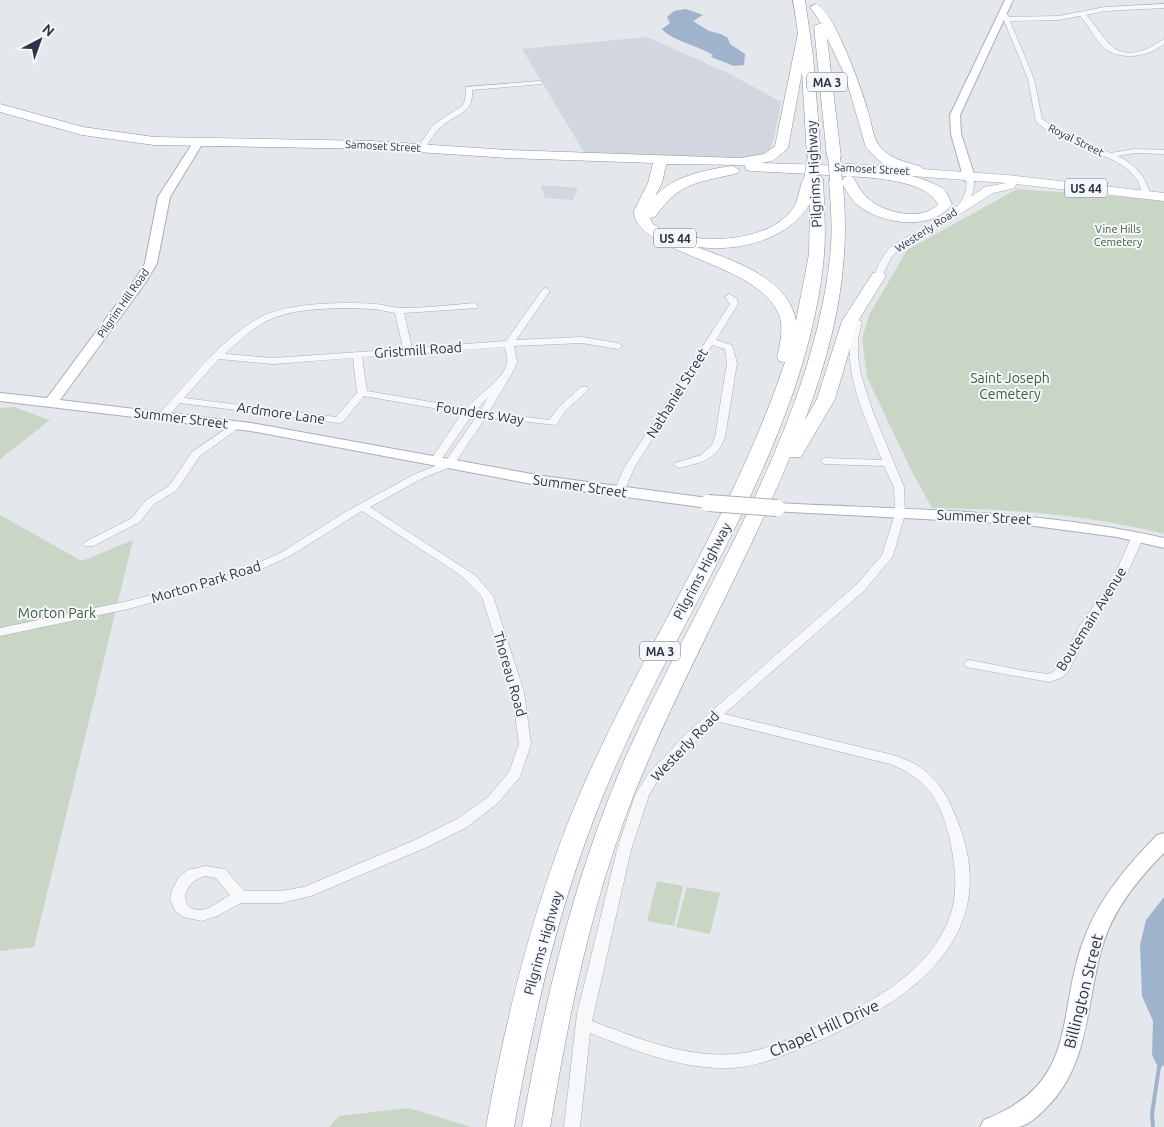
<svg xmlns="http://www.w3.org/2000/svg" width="1164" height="1127" font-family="Ubuntu,sans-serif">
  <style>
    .built { fill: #d2d6de }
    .green { fill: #c9d6c5 }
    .water { fill: #9fb4cc }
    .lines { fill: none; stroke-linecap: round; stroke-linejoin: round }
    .stream { stroke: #9fb4cc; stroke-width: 4 }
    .street-casing { stroke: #a9aeb7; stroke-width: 1 }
    .secondary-casing { stroke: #a9aeb7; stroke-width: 2 }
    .primary-casing { stroke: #a3abb8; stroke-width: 1 }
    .highway-casing { stroke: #8b94a3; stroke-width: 1 }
    .street { fill: #f7f8fa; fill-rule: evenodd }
    .secondary { fill: #fff; fill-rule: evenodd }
    .primary { fill: #fff; fill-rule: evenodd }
    .highway { fill: #fff; fill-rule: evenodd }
    .secondary-bridge-casing { stroke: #a9aeb7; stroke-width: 18; stroke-linecap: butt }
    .highway-bridge-casing { stroke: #8b94a3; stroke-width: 13; stroke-linecap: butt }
    .secondary-bridge { stroke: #fff; stroke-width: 16 }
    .highway-bridge { stroke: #fff; stroke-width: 12 }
    .labels { text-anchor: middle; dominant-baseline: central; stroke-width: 4; stroke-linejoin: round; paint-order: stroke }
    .far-street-label { font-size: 11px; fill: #2b3445; stroke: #f4f6f9 }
    .far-park-label { font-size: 11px; fill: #3f6138; stroke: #f4f6f9 }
    .shield { fill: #f4f6f9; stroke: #676e7b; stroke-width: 1 }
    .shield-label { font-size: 12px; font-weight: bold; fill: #2b3445 }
    .street-label { font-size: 14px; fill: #2b3445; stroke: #f4f6f9 }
    .park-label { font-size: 14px; fill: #3f6138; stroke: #f4f6f9 }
    .near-street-label { font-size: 16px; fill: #2b3445; stroke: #f4f6f9 }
  </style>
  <rect width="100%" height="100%" fill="#e4e7ec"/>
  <!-- built -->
  <g class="built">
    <polygon points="647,37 728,73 781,102 774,138 768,156 757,159 585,154 522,49"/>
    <polygon points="541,185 578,188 573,200 545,198"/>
  </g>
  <!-- green -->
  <g class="green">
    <path d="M1017 189 1164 200V534C1088 515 1011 509 932 508L911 470 867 377 862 339 869 315 907 250Z"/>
    <polygon points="14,407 50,420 0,459 0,408"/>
    <polygon points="0,515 82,561 133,540 34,947 0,951"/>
    <polygon points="657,881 683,886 674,926 647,921"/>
    <polygon points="687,887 720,893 710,934 676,927"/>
    <polygon points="409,1108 471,1127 329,1127 339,1116"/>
  </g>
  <!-- water -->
  <g class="water">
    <path d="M686 9 703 15 693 21 709 31 721 34 728 38 730 44 745 54 744 65 734 66 711 57 713 55C697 45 672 41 662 29L670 23 667 17 674 11Z"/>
    <polygon points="1164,897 1164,1065 1159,1069 1152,1055 1153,1021 1142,996 1140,945 1146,920"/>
  </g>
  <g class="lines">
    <!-- stream -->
    <polyline class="stream" points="1153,1127 1152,1114 1159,1067"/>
    <!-- street casing -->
    <g class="street-casing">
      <g id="street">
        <path d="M1164 4V8L1105 11 1086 15C1105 35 1112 63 1147 49 1153 46 1158 42 1164 39V44C1147 58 1116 62 1100 44 1093 35 1088 24 1080 16L1059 20 1010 21 1034 79 1042 119 1054 128 1069 136 1111 153 1135 149 1164 150V154L1135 153 1118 156C1137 166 1145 176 1151 196L1147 198 1143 196 1138 181 1129 170 1115 161 1049 132 1036 122 1028 79 1001 13 1006 12 1009 17 1059 16 1105 7Z"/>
        <path d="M540 81 542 82V84L472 90C474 114 456 113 441 127 434 133 429 142 424 150L417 148 434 124 462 106 465 101 466 87Z"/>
        <path d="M967 178 974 180C974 184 974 188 973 192 967 219 919 237 897 251L891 258 876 289H870L869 287C875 274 880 257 891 247 912 230 955 222 965 193 967 189 966 183 967 178Z"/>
        <path d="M546 288 550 291 516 340 582 337 618 343 623 346 618 349 582 343 514 346 517 361 515 368 489 412 549 420 560 406 581 387H587L589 389 587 391 566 410 556 425 486 417 453 466 423 478 370 507 464 568 476 576 493 596 524 692 531 744 520 777 498 803 467 827 425 848 311 896 281 903H241L217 916 202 921 183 917 175 911 170 899 172 890 179 877 188 870 205 866 225 869 244 891H281L304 887 415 840 457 819 473 808 488 797 509 772 519 744 512 692 482 597 468 582 456 572 362 511 290 556 244 577 128 609 0 636V628L128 601 236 573 282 552 347 511 415 474 445 462 477 416 472 415 439 463 435 464 430 461 462 413 364 396 343 422 339 423 180 403 167 418H159L158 416 159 414C190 381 218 342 257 319 286 302 343 302 376 304 385 305 394 308 402 308 426 308 450 305 474 303L478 306 477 308 404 313 412 348 506 341 543 289ZM375 309 395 313 403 349 273 358 225 354C241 338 260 321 282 315 309 307 348 308 375 309ZM505 347C506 352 508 358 507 363 504 379 478 395 467 408L367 391 362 357ZM353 358 357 393 336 417 184 398 219 359 273 364ZM488 397 480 411 476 410ZM205 876 216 878 230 895C222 899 214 906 206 909 180 916 177 884 205 876Z"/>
        <path d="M729 294 737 299 738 304 716 340 732 345 737 363 725 437C716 461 702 462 679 468L674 465 675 463 701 455 712 445 715 437 727 363 725 349 712 345 634 468 624 492 623 494H615L614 492 624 468 730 304 725 297Z"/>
        <path d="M857 319 862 322 858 339V357L861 375 873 412 904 487 905 514 893 556 865 590 724 714 893 755C931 767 944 786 958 822 1003 937 911 1001 818 1041 791 1052 763 1066 732 1068 683 1070 636 1051 590 1033L580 1127H564L577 1014 617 850 635 795 648 774 690 730 857 584 882 555 895 514 894 487 884 466 825 464 820 461 825 458 882 460C864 414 842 373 852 322ZM716 721 890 764C926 778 940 799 949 836 956 866 960 899 945 928 919 981 857 1010 806 1032 783 1042 760 1052 734 1054 685 1058 637 1038 592 1021L631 850 649 795 658 780 700 736Z"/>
        <polygon points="236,422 241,425 240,427 200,456 177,490 154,504 140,522 93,546 85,546 83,544 85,542 132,518 146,500 169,486 192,452"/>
        <polygon points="1138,533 1144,536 1126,576 1091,628 1068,672 1061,678 1049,682 966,667 964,664 966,661 970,660 1025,671 1048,674 1053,672 1059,667 1079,627 1114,576 1132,536"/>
      </g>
    </g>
    <!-- secondary casing -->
    <g class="secondary-casing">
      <g id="secondary">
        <polygon points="1005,0 1013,0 960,115 961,134 976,180 970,183 964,180 951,134 950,115"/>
        <polygon points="199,138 204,141 170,197 157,263 146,282 60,400 251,423 543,476 708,498 716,503 713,506 708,508 543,486 251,431 0,401 0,393 47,398 136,278 145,263 158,197 194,141"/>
        <path d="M777 503C908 510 1035 509 1164 538V548L1117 537 1020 524 772 511 769 508 772 505Z"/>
        <path d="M1164 833V853C1140 877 1115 907 1104 941 1085 999 1092 1065 1044 1110 1038 1116 1027 1126 1018 1127 1006 1127 993 1127 980 1127L984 1120C1083 1082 1054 1012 1086 934 1101 896 1129 864 1157 835Z"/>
      </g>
    </g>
    <!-- primary casing -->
    <g class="primary-casing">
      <polygon id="primary" points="836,163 1007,175 1164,193 1164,201 1016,184 1015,188 993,193 957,216 951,212 953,209 985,187 1006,183 832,170 830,167 832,164"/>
    </g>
    <!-- highway casing -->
    <g class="highway-casing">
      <g id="highway">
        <path d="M793 0H805L813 56 821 156 814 160 807 156 802 72 788 148 773 161 760 163C807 165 903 164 942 188 947 191 949 199 952 204 934 230 888 225 863 209 854 203 848 194 843 185 851 269 834 342 805 420L817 399 842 321 873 273H883L886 276 858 321 835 399 801 457H790C742 573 679 681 633 797 591 903 569 1015 550 1127H522C545 999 575 873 627 754 698 596 811 431 830 257 833 232 831 206 829 181L831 178 842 179 847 176 751 171 746 170 745 165 667 164 666 165 662 183 655 196C674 176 707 169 733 166L740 170 738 173C698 183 680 181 655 217L650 218 653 224 680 240C687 234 697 238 705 239 734 240 771 235 791 211 800 201 798 187 805 176H821L823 179C824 204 826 230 824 255 808 434 688 601 617 763 565 879 536 1002 514 1127H486C509 1002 540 878 594 762 656 628 738 503 785 362L779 361 777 357C780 344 784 328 779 315 759 262 633 253 634 211L648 183 653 163 508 158 372 149 154 145 82 135 0 112V104L83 127 154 137 372 141 508 150 740 158 764 154 775 146 798 33ZM849 176C874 178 925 180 938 204 923 222 884 213 869 199 861 193 858 185 853 177ZM810 204 809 254 796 321C788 277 733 261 697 247 738 252 787 241 810 204Z"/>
        <path d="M816 4C833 8 862 90 867 108 871 119 873 140 881 148 892 160 907 162 922 167L924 170 922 173 917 174 883 164 866 148 845 75 827 38 841 157 834 161 827 157 814 26 821 23 810 7Z"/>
      </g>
    </g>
    <!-- street -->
    <use href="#street" class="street"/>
    <!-- secondary -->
    <use href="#secondary" class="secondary"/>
    <!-- primary -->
    <use href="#primary" class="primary"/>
    <!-- highway -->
    <use href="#highway" class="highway"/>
    <!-- secondary-bridge casing -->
    <g class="secondary-bridge-casing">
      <polyline id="secondary-bridge" points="708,503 777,508"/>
    </g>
    <!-- highway-bridge casing -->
    <g class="highway-bridge-casing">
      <g id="highway-bridge">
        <polyline points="834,157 836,181"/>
        <polyline points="810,179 814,156"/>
      </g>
    </g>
    <!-- secondary-bridge -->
    <use href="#secondary-bridge" class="secondary-bridge"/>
    <!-- highway-bridge -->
    <use href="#highway-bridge" class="highway-bridge"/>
  </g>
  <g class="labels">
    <!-- far-street labels -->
    <g class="far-street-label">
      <text transform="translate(1076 140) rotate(26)">Royal Street</text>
      <text transform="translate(383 146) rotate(3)">Samoset Street</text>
      <text transform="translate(872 169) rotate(3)">Samoset Street</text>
      <text transform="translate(926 230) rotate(-33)">Westerly Road</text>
      <text transform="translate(123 303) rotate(-55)">Pilgrim Hill Road</text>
    </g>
    <!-- far-park labels -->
    <g class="far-park-label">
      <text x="1118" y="229">Vine Hills<tspan x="1118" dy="13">Cemetery</tspan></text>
    </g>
    <!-- shield labels -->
    <g class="shield">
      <rect x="807" y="72.5" width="40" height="19" rx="4"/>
      <rect x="1065" y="178.5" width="42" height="19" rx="4"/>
      <rect x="654" y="228.5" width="42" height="19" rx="4"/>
      <rect x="640" y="641.5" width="40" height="19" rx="4"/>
    </g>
    <g class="shield-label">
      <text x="827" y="82">MA 3</text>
      <text x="1086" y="188">US 44</text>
      <text x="675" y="238">US 44</text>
      <text x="660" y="651">MA 3</text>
    </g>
    <!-- street labels -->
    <g class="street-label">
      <text transform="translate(814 174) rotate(-93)">Pilgrims Highway</text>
      <text transform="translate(418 350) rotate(-4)">Gristmill Road</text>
      <text transform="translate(677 393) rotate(-58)">Nathaniel Street</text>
      <text transform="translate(281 413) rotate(8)">Ardmore Lane</text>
      <text transform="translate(480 413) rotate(9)">Founders Way</text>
      <text transform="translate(181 418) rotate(7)">Summer Street</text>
      <text transform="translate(580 486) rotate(8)">Summer Street</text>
      <text transform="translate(984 517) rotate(3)">Summer Street</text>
      <text transform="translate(702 571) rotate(-62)">Pilgrims Highway</text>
      <text transform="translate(206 582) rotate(-17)">Morton Park Road</text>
      <text transform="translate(1091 619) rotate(-58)">Boutemain Avenue</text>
      <text transform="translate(510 674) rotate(74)">Thoreau Road</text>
      <text transform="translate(685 746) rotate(-46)">Westerly Road</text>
      <text transform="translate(543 943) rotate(-74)">Pilgrims Highway</text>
    </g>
    <!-- park labels -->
    <g class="park-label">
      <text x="1010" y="378">Saint Joseph<tspan x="1010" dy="16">Cemetery</tspan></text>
      <text x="57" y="613">Morton Park</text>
    </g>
    <!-- near-street labels -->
    <g class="near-street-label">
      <text transform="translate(1083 991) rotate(-76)">Billington Street</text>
      <text transform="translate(824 1028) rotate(-24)">Chapel Hill Drive</text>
    </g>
  </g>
  <!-- north arrow -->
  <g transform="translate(40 40) rotate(41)" stroke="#f4f6f9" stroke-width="4" paint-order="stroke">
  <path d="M0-4L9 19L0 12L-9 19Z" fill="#2b3445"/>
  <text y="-8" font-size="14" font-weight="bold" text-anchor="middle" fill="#2b3445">N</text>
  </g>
</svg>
